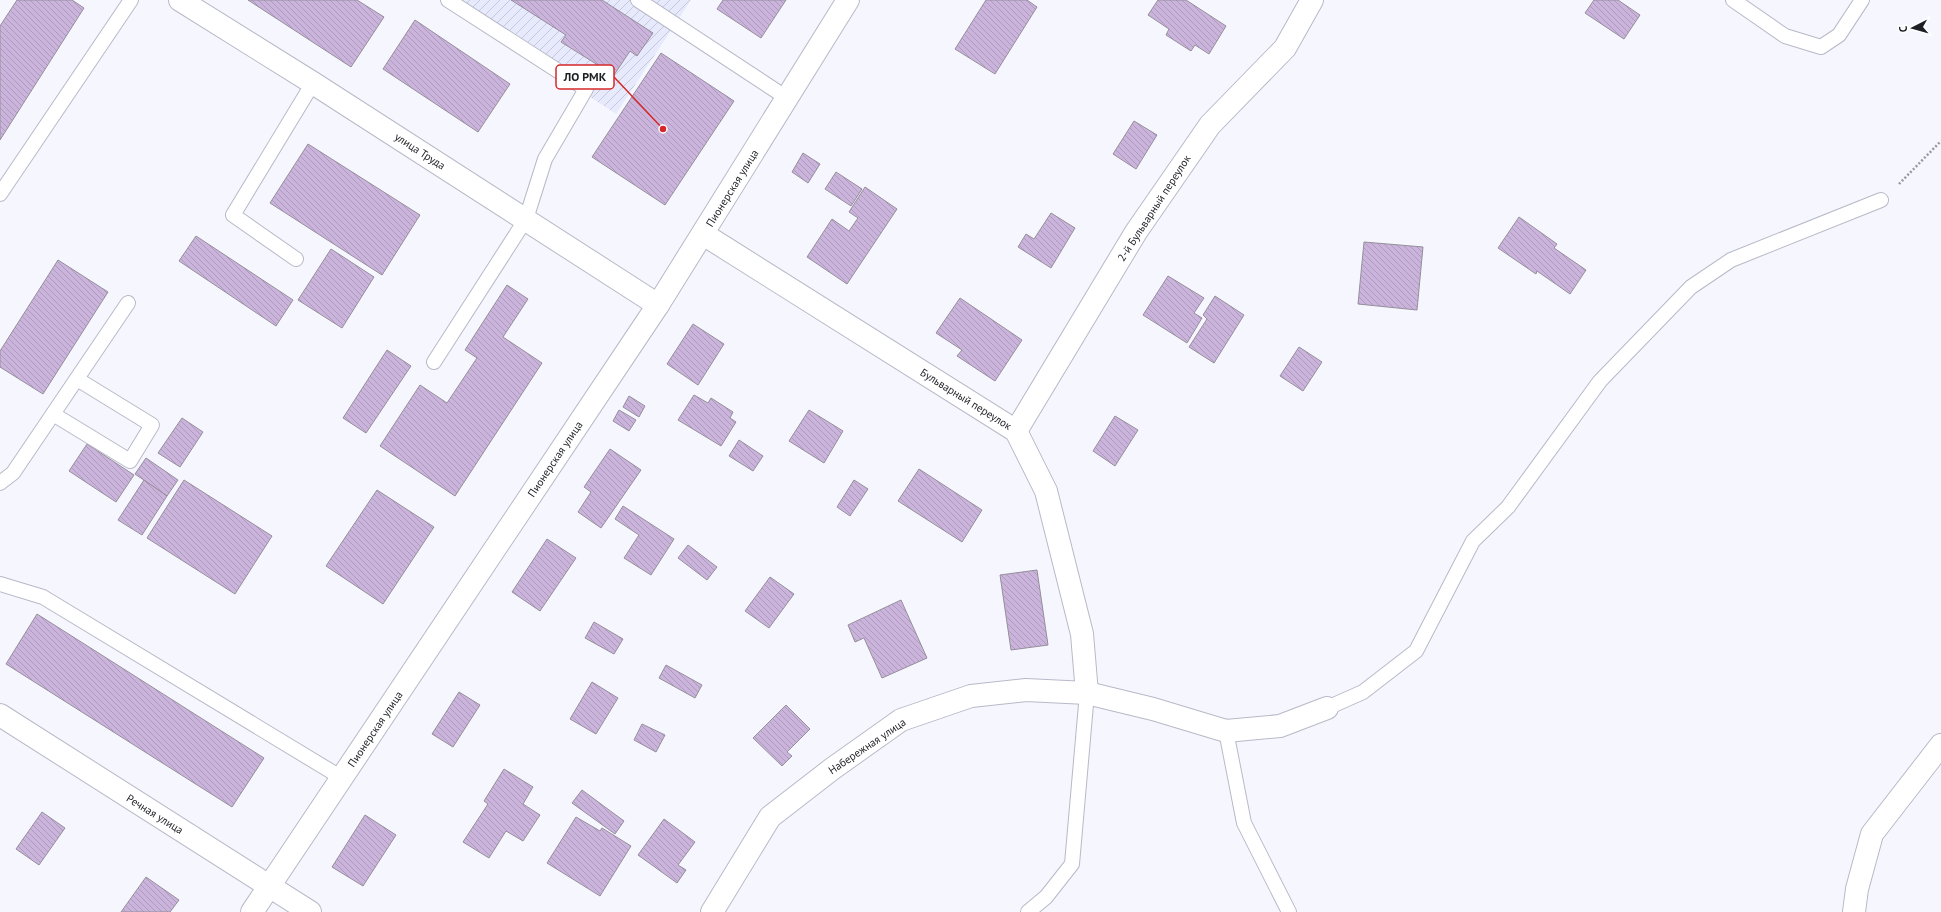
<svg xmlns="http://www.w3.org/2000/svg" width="1941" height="912" font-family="'PT Sans',sans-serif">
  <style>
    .industrial { fill: url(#industrial-furrows) }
    .building { fill: url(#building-back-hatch); stroke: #958e9b }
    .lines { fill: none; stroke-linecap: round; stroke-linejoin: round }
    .service-casing { stroke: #b7b9c8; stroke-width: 16 }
    .minor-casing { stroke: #b7b9c8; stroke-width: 24 }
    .path { stroke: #98999f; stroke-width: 2.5; stroke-dasharray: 2 2; stroke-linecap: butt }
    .service { stroke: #fff; stroke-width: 14 }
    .minor { stroke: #fff; stroke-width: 22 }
    .labels { text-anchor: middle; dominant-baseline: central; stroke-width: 4; stroke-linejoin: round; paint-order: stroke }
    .street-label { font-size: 11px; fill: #1e1f24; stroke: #fff }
    .leader { fill: none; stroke: #d62828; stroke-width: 1.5 }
    .callout-dot { fill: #d62828; stroke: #fff; stroke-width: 1.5 }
    .callout { fill: #fff; stroke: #d62828; stroke-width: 1.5 }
    .callout-label { font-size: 12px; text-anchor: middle; font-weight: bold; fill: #1e1f24 }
  </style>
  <defs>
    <pattern id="industrial-furrows" width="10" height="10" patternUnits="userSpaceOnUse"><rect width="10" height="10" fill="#e7eafc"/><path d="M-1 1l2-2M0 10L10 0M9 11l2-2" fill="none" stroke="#c6c8d8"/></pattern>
    <pattern id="building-back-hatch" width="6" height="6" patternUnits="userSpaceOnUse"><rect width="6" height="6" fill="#cbb4dc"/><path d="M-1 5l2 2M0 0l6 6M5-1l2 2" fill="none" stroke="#ae9abd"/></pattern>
  </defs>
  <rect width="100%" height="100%" fill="#f6f7fe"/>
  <!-- industrial -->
  <polygon class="industrial" points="443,0 691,0 616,114"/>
  <!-- building -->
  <g class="building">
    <polygon points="17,0 72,0 84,8 0,140 0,26"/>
    <polygon points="248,0 357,0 384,17 351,67"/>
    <polygon points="511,0 602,0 653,33 637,56 630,51 614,75 561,42 566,35"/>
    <polygon points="723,0 786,0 761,38 717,9"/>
    <polygon points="986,0 1027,0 1037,7 995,74 955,49"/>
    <polygon points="1158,0 1186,0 1226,26 1209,54 1195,45 1191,51 1166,35 1169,29 1148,15"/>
    <polygon points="1594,0 1618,0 1640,15 1624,39 1585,13"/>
    <polygon points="415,20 510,84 478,132 383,69"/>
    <polygon points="661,53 734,101 665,205 592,157"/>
    <polygon points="1134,121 1157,135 1136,169 1113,154"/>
    <polygon points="308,144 420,215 382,275 270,203"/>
    <polygon points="803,153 820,164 808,183 792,172"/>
    <polygon points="836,172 862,189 851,206 825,189"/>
    <polygon points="865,187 897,209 847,284 807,257 832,219 849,231 858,218 849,212"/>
    <polygon points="1051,213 1075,228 1051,268 1018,247 1026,234 1034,239"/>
    <polygon points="1519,217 1557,244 1554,248 1586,270 1570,294 1537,271 1536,274 1498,248"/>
    <polygon points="196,236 293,300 276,326 179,261"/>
    <polygon points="1364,242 1423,247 1417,310 1358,304"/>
    <polygon points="331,249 374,277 342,328 298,300"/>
    <polygon points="58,260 108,292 43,394 0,367 0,351"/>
    <polygon points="1168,276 1204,298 1194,313 1202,318 1187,343 1143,315"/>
    <polygon points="507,285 528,299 503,337 542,363 455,496 380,446 420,385 447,403 477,358 465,350"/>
    <polygon points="1215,296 1244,315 1214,363 1189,347 1207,319 1203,315"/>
    <polygon points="960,298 1022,340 995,381 957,356 962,350 936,333"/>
    <polygon points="693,324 724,344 698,385 667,364"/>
    <polygon points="1299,347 1322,362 1303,391 1280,376"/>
    <polygon points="387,350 411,366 366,433 343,418"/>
    <polygon points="694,395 708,403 711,398 733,412 730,418 736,422 721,446 678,420"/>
    <polygon points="629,396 645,406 639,417 623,407"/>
    <polygon points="619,410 636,420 629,431 613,421"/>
    <polygon points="809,410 843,431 824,463 789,441"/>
    <polygon points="1115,416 1138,430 1115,466 1093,451"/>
    <polygon points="182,418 203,432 180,467 158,453"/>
    <polygon points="739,440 763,456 753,471 729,456"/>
    <polygon points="87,444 134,475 116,502 69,471"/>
    <polygon points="610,449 641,470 601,528 578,512 591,492 584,487"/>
    <polygon points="146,458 178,480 167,496 135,474"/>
    <polygon points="919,469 982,510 962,542 898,501"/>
    <polygon points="144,480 167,496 142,535 118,520"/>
    <polygon points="184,480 272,536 235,594 147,538"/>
    <polygon points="854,480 868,489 850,516 837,507"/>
    <polygon points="377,490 434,527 383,604 326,566"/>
    <polygon points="623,506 674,539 651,575 624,558 639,535 615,519"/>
    <polygon points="547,539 576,558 540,611 512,592"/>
    <polygon points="688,545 717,567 707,580 678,558"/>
    <polygon points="1037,570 1048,645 1011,650 1000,575"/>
    <polygon points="770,577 794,594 769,628 745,611"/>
    <polygon points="901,600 927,658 882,678 864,638 855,642 848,625"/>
    <polygon points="37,614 264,758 232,807 6,664"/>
    <polygon points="594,622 623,639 614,654 585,638"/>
    <polygon points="666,665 702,685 695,698 659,678"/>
    <polygon points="592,682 618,698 596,734 570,719"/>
    <polygon points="459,692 480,705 453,747 432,734"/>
    <polygon points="786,705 810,729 787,752 792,756 782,766 753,738"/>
    <polygon points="642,724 665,735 656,752 634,740"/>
    <polygon points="504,769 533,787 523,804 540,815 523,841 506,831 489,858 463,842 488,804 484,801"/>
    <polygon points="582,790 624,821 615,834 572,803"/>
    <polygon points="42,812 65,828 39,865 16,849"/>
    <polygon points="365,815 396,835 363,886 332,867"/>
    <polygon points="576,817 600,831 602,828 631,846 600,896 547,863"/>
    <polygon points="664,819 695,842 678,865 686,870 677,883 638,855"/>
    <polygon points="146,877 179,900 170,912 121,912"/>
  </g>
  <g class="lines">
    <!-- service casing -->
    <g class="service-casing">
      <g id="service">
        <polyline points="638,0 787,98"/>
        <polyline points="1733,0 1785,36 1821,47 1839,35 1862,0"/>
        <polyline points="0,194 131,0"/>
        <polyline points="296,259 233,215 313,83"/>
        <polyline points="434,362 526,219 545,159 586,89 448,0"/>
        <polyline points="53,414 130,461 152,425 77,379"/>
        <polyline points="0,483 13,473 128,303"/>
        <polyline points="0,584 43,597 342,778"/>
        <polyline points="1327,708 1363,692 1416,651 1473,541 1508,507 1600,381 1691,287 1731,260 1881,200"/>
        <polyline points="1226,731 1244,823 1289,912"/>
        <polyline points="1028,912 1046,897 1072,864 1087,693"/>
      </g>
    </g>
    <!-- minor casing -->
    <g class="minor-casing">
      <g id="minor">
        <polyline points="180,0 313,83 658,305"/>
        <polyline points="703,234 1016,431 1046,491 1082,634 1087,693"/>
        <polyline points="1016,431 1136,232 1210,125 1285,48 1312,0"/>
        <polyline points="0,715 310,912"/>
        <polyline points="252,912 658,305 848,0"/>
        <polyline points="712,912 770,817 832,769 901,720 971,696 1026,690 1087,693 1153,709 1226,731 1280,726 1327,708"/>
        <polyline points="1854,912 1857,889 1872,834 1941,745"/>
      </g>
    </g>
    <!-- path -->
    <polyline class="path" points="1899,184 1941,141"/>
    <!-- service -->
    <use href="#service" class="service"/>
    <!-- minor -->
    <use href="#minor" class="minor"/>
  </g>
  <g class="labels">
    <!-- street labels -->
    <g class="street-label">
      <text transform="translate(420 151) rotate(33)">улица Труда</text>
      <text transform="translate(732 188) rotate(-58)">Пионерская улица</text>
      <text transform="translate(1154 208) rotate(-57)">2-й Бульварный переулок</text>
      <text transform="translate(966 399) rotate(32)">Бульварный переулок</text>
      <text transform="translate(555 459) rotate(-56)">Пионерская улица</text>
      <text transform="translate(375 729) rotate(-56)">Пионерская улица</text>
      <text transform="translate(867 746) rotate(-34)">Набережная улица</text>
      <text transform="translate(155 814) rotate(32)">Речная улица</text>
    </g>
  </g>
  <!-- callouts -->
  <path class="leader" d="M663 129L614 77"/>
  <circle class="callout-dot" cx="663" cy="129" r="4"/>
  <rect class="callout" x="556" y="65" width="58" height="24" rx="4"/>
  <g class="callout-label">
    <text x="585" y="81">ЛО РМК</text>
  </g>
  <!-- north arrow -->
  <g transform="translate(1913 28) rotate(264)" stroke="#ffffff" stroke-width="3" paint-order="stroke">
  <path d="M0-3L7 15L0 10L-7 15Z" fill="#1e1f24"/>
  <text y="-6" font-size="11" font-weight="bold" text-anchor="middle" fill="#1e1f24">С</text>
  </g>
</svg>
